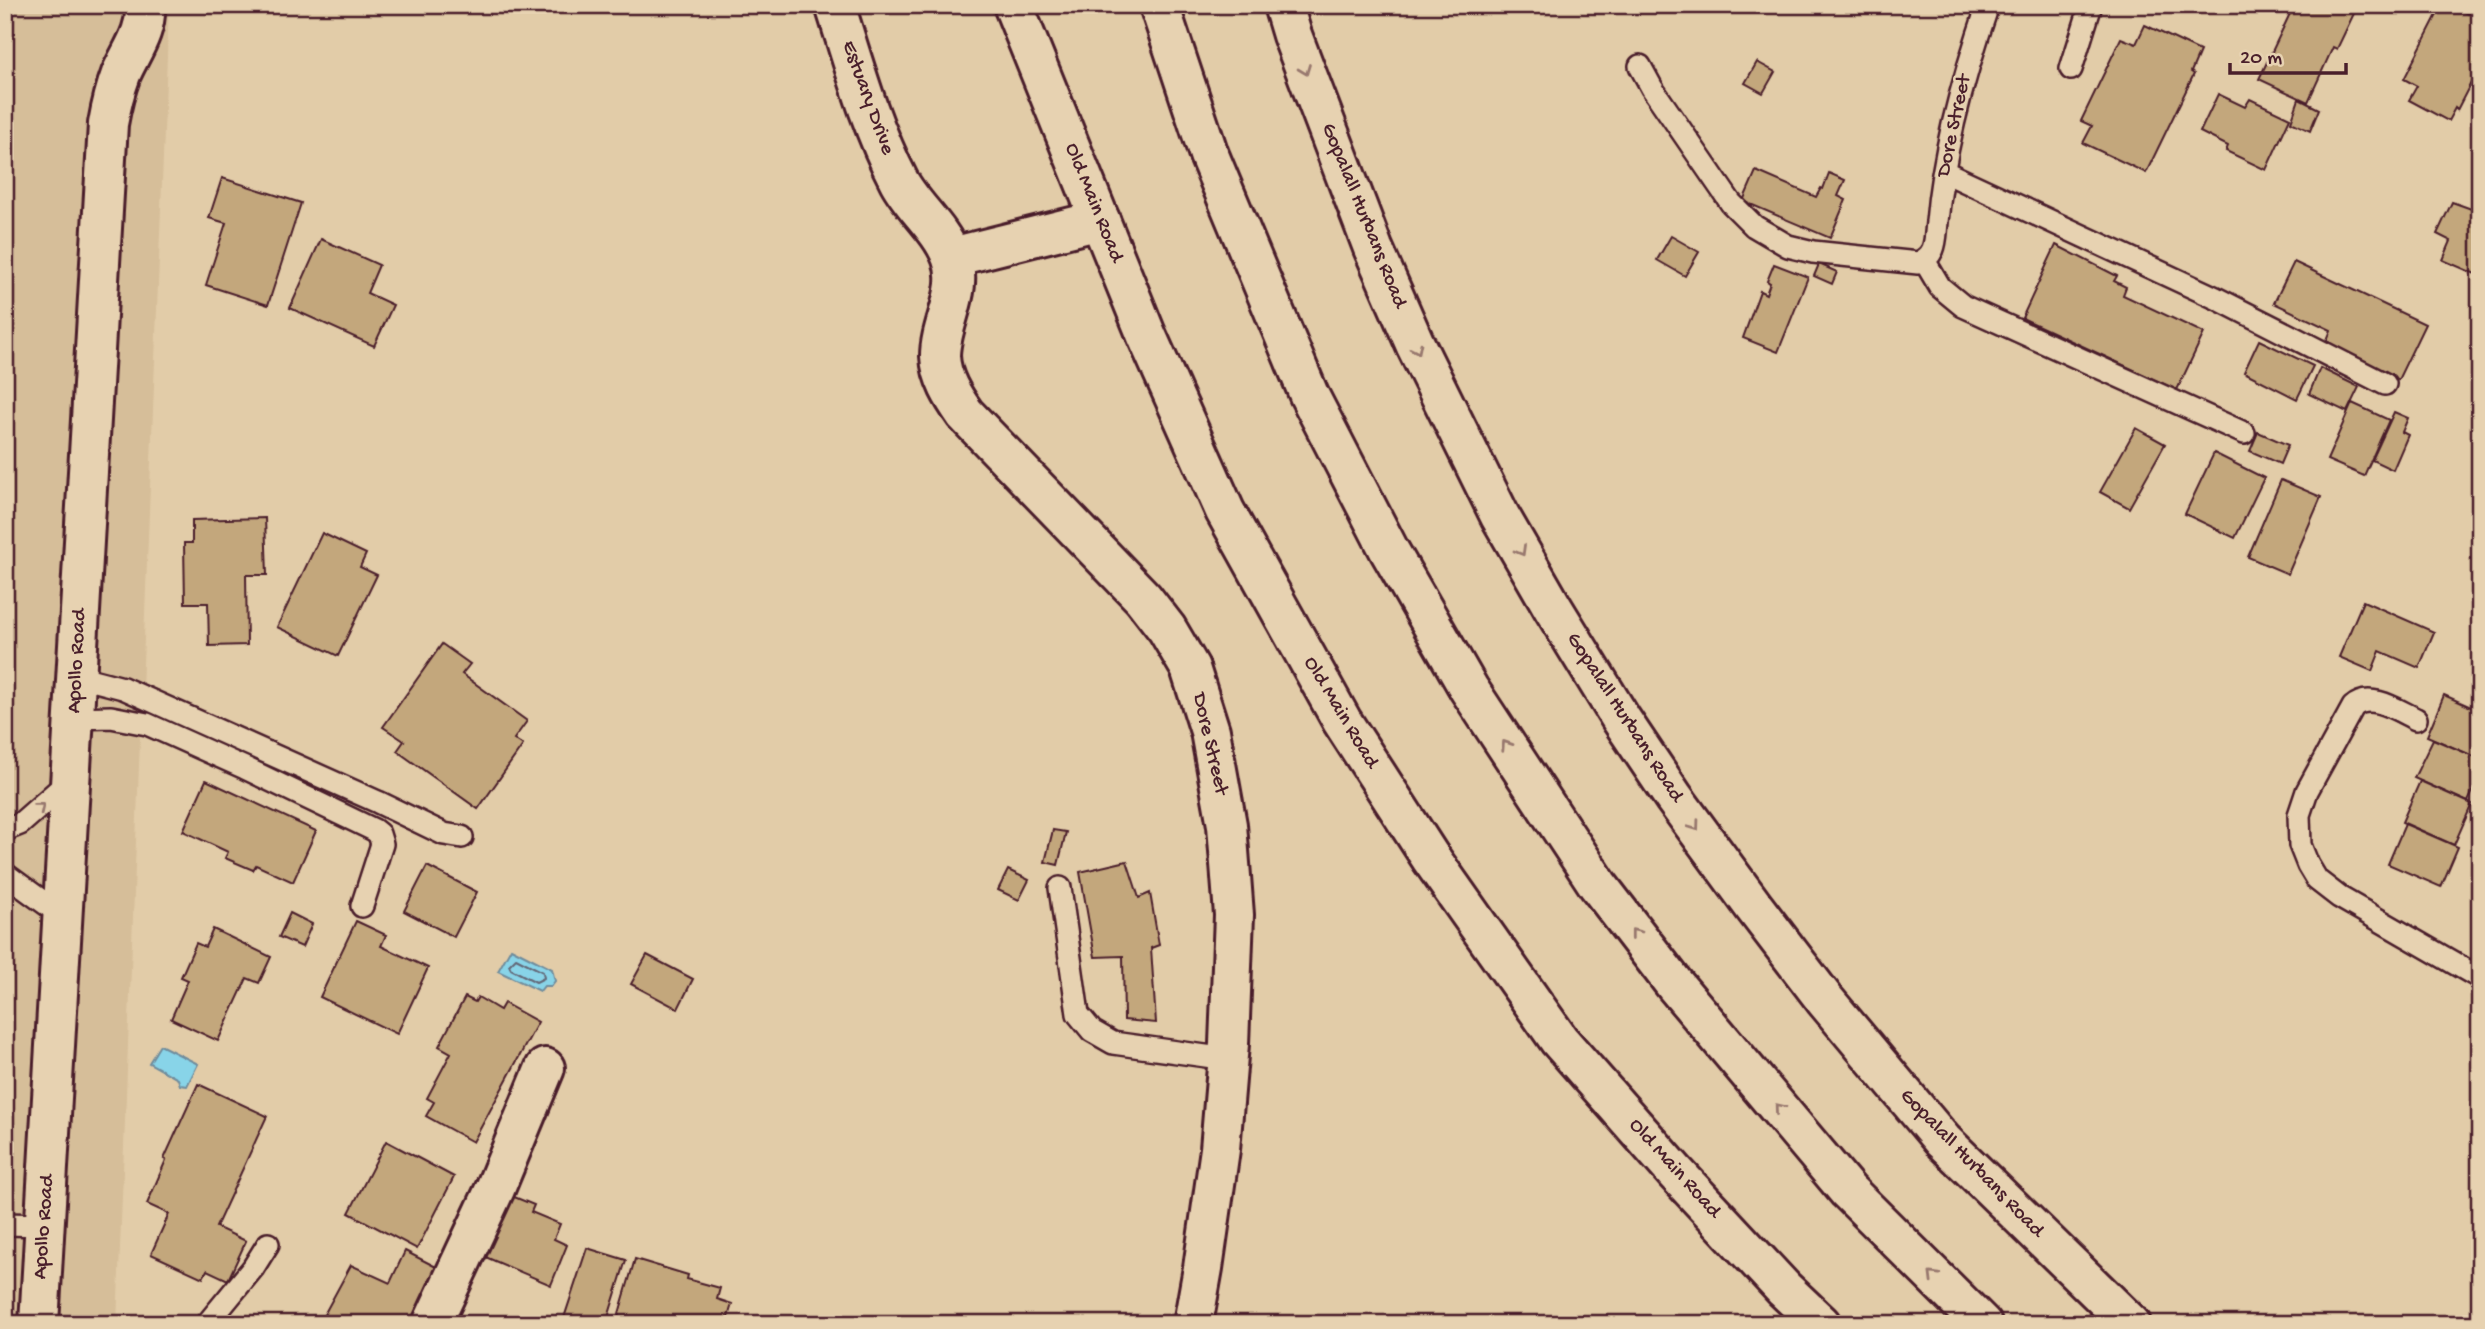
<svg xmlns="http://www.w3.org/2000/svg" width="2485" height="1329" font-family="'Gochi Hand',sans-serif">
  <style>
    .built { fill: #d6be99 }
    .water { fill: #88d4e8; stroke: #6f8c9c; stroke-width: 2 }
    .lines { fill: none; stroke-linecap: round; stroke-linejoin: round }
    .shore { stroke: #636777; stroke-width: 2 }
    .building { fill: #c3a77c; stroke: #4a1f2b; stroke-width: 2 }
    .service-casing { stroke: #4a1f2b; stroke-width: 26 }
    .minor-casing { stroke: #4a1f2b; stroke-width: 44 }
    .tertiary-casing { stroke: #4a1f2b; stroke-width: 44 }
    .primary-casing { stroke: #4a1f2b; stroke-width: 44 }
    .service { stroke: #e7d2b1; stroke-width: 21 }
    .minor { stroke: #e7d2b1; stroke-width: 38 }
    .tertiary { stroke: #e7d2b1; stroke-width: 38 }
    .primary { stroke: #e7d2b1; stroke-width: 38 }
    .oneway { stroke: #98786e }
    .labels { text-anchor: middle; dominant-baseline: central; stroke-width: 5; stroke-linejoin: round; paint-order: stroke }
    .street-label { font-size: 21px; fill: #4a1f2b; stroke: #e7d2b1 }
  </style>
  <rect width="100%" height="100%" fill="#e2cca8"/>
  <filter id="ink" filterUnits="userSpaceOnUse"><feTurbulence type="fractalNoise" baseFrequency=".0143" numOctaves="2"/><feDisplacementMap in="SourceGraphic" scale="14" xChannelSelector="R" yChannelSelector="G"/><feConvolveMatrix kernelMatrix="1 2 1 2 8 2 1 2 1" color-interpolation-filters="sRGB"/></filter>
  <g filter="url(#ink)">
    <!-- built -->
    <polygon class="built" points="5,5 169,5 117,1324 5,1324"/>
    <!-- water -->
    <g class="water">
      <polygon points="511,948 552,969 555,981 551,986 544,986 540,991 498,971"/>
      <polygon points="160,1045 198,1064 187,1086 180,1085 178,1079 149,1063"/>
    </g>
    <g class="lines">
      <!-- shore -->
      <polygon class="shore" points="516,958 543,972 544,978 536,982 511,969 509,965"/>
    </g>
    <!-- building -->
    <g class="building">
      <polygon points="2294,5 2358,5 2337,49 2333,47 2308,102 2259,79"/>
      <polygon points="2442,5 2452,5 2480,20 2480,60 2473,74 2475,75 2457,110 2455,108 2448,121 2409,100 2417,86 2404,79"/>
      <polygon points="2145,25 2200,51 2191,72 2194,74 2146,173 2083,143 2092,126 2081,121 2121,38 2136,44"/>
      <polygon points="1757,62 1775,72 1763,93 1745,83"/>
      <polygon points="2218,94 2245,107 2250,99 2290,118 2266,170 2226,151 2228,146 2200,132"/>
      <polygon points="2299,99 2319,109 2310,131 2291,122"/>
      <polygon points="1756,171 1816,197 1821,188 1823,189 1829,173 1845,180 1838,196 1846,200 1830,238 1743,201"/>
      <polygon points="222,178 301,203 268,305 206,285 226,223 209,218"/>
      <polygon points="2452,202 2480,212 2480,276 2443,260 2451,241 2437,234"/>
      <polygon points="1671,236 1699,252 1685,276 1657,260"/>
      <polygon points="321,239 379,265 367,293 393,305 374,346 290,308"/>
      <polygon points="2056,245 2117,276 2114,281 2126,287 2123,295 2204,333 2177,390 2022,318"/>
      <polygon points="2294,262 2425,324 2398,380 2325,345 2331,330 2274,303"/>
      <polygon points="1774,264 1808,277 1778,352 1743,338 1760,291 1766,294 1770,283 1767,281"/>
      <polygon points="1819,264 1837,272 1832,284 1814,276"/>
      <polygon points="2259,340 2313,366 2297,399 2244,372"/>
      <polygon points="2320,368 2359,387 2347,412 2309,394"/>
      <polygon points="2352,403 2389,420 2364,476 2327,460"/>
      <polygon points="2394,412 2408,418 2402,432 2408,435 2393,470 2372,460"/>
      <polygon points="2136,428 2165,444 2129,508 2100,492"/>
      <polygon points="2258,432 2288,445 2280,464 2250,451"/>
      <polygon points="2214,453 2264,478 2235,538 2185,514"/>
      <polygon points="2281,480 2321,497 2288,574 2248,557"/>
      <polygon points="265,518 267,575 246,575 247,645 209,646 208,603 185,603 184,543 192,543 192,520"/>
      <polygon points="322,533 366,554 360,567 377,575 338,656 277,627"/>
      <polygon points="2363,601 2434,632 2419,668 2380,651 2372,671 2339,657"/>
      <polygon points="442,644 470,664 462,674 527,721 514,739 523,745 478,809 397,751 404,741 383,727"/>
      <polygon points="2444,695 2480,711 2480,759 2427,736"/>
      <polygon points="2433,739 2480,759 2480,776 2468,802 2414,778"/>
      <polygon points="206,780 316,831 293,882 256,865 253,870 225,858 228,852 183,831"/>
      <polygon points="2420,781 2472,804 2454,845 2402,822"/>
      <polygon points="2405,824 2458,847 2441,887 2388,864"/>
      <polygon points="1053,830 1066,832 1058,865 1045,862"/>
      <polygon points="1127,861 1139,898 1150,893 1159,945 1151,948 1156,1023 1124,1020 1123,956 1095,957 1080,872"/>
      <polygon points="427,866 477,892 454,937 404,911"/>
      <polygon points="1008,870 1029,880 1019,900 998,890"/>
      <polygon points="290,913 312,924 302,947 279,937"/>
      <polygon points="356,921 386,935 381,946 428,968 397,1034 320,997"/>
      <polygon points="213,929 271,957 259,983 247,978 218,1041 171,1019 188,980 181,977 196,943 205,947"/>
      <polygon points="647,955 693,979 678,1009 631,984"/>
      <polygon points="465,997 475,1002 478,997 500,1010 504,1003 538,1022 473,1142 426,1116 434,1102 427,1098 451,1053 439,1046"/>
      <polygon points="198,1084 267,1116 216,1227 246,1241 228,1280 207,1270 203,1278 151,1254 169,1214 147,1204 166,1160 164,1159"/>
      <polygon points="386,1141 454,1177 417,1249 349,1213"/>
      <polygon points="502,1192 534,1205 531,1212 560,1224 554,1239 567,1245 551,1285 476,1253"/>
      <polygon points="587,1248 626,1260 606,1324 581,1324 564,1318"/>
      <polygon points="405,1251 444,1271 417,1324 319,1324 351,1265 390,1283"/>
      <polygon points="635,1259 688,1275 687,1279 720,1288 717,1299 732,1304 726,1324 616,1324"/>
    </g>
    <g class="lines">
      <!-- service casing -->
      <g class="service-casing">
        <g id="service">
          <path d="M1640 66 1652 88 1731 203 1754 226 1788 246 1813 252 1918 263C1937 255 1935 240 1937 222 1943 149 1964 75 1988 5"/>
          <polyline points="2071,69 2091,5"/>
          <polyline points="1945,172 2216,298 2385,384"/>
          <polyline points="1924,260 1940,287 1963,306 2244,433"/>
          <polyline points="77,676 123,688 378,802 444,834 462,837"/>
          <polyline points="75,718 111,717 147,724 245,768 374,830 379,834 382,844 362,906"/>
          <path d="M2416 719C2399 711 2370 691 2353 707L2307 791 2299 815 2300 845 2308 865 2317 880 2339 897 2480 978"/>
          <polyline points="5,830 20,824 70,780"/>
          <polyline points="5,874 64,917"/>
          <polyline points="1060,888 1078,1014 1092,1031 1113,1043 1227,1059"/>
          <polyline points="5,1224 45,1225"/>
          <polyline points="207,1324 253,1268 268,1244"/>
        </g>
      </g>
      <!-- minor casing -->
      <g class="minor-casing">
        <g id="minor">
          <path d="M835 5C854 65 870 125 899 181 913 207 940 228 951 256 965 289 940 323 940 356 941 378 953 397 965 414L1143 598 1167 629 1190 668 1210 731 1227 825 1234 915 1229 1044 1220 1149 1203 1268 1193 1324"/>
          <polyline points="952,257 1100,220"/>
          <path d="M39 1324 108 124C111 107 115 90 121 74 131 51 147 32 145 5"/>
          <polyline points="432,1324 495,1189 545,1068"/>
        </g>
      </g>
      <!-- tertiary casing -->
      <g class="tertiary-casing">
        <polyline id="tertiary" points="1013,5 1146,334 1225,511 1342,721 1430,857 1559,1040 1675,1172 1784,1289 1821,1324"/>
      </g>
      <!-- primary casing -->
      <g class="primary-casing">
        <g id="primary">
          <polyline points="1159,5 1209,155 1309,395 1389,550 1469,689 1598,885 1675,985 1848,1191 1982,1324"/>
          <polyline points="1283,5 1292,35 1373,248 1415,344 1500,516 1553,608 1621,719 1674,798 1754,907 1825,1000 1943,1141 2131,1324"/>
        </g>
      </g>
      <!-- service -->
      <use href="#service" class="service"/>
      <!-- minor -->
      <use href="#minor" class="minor"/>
      <!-- tertiary -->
      <use href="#tertiary" class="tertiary"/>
      <!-- primary -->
      <use href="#primary" class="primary"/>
    </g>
    <!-- one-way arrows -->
    <defs><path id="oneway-chevron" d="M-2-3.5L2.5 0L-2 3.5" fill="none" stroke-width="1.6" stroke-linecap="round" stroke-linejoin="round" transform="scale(1.75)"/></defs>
    <g class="oneway">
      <use href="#oneway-chevron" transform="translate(1305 70) rotate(69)"/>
      <use href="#oneway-chevron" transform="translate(1417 349) rotate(64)"/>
      <use href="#oneway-chevron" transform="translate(1521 551) rotate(60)"/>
      <use href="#oneway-chevron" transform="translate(1506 745) rotate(-123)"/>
      <use href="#oneway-chevron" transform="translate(40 807) rotate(-39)"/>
      <use href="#oneway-chevron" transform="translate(1695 826) rotate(54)"/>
      <use href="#oneway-chevron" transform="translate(1635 933) rotate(-128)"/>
      <use href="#oneway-chevron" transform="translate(1779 1108) rotate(-130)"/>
      <use href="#oneway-chevron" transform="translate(1933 1276) rotate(-135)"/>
    </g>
  </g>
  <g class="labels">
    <!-- street labels -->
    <g class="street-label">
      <text transform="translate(867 98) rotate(70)">Estuary Drive</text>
      <text transform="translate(1955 126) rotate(-78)">Dore Street</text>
      <text transform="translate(1093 203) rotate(68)">Old Main Road</text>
      <text transform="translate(1363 216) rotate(68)">Gopalall Hurbans Road</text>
      <text transform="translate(78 661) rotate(-87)">Apollo Road</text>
      <text transform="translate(1340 713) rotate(59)">Old Main Road</text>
      <text transform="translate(1624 718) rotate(57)">Gopalall Hurbans Road</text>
      <text transform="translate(1209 744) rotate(77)">Dore Street</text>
      <text transform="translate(1971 1164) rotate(46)">Gopalall Hurbans Road</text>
      <text transform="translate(1674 1169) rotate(48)">Old Main Road</text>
      <text transform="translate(45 1227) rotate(-86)">Apollo Road</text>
    </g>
  </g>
  <!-- margin -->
  <rect width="2485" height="1329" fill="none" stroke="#e7d2b1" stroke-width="28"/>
  <rect x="14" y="14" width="2457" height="1301" fill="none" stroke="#4a1f2b" stroke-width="2.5" filter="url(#ink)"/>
  <!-- scale -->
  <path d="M2230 63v10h116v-10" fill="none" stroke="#4a1f2b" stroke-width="3.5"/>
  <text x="2240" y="63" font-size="21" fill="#4a1f2b" stroke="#e7d2b1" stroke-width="5" paint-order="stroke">20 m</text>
</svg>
